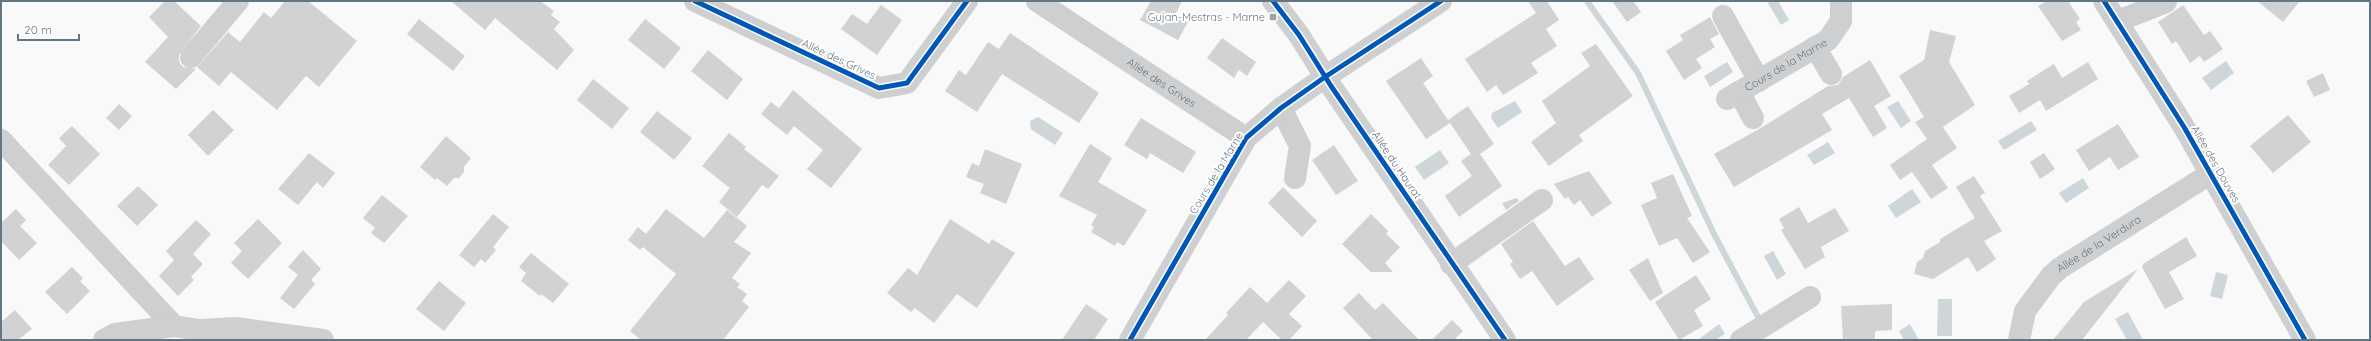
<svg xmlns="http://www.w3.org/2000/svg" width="2371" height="341" font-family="Quicksand,sans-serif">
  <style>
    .water { fill: #ced6d9 }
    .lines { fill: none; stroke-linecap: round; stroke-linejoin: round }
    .stream { stroke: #ced6d9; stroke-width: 6 }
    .building { fill: #d0d2d3 }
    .minor { stroke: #cecfd0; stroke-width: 22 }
    .cycleway-casing { stroke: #fff; stroke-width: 8 }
    .cycleway { stroke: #0057b8; stroke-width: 5 }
    .poi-dot { fill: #99a4ac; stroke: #fff; stroke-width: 1.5 }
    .labels { text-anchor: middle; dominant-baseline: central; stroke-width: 4; stroke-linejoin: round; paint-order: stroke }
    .poi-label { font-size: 11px; fill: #657683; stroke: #fff; text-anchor: end }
    .street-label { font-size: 11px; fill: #657683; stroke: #fff }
  </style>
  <rect width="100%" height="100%" fill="#f9f9f9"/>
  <!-- water -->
  <g class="water">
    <polygon points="1772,1 1778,1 1789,20 1781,25 1768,3"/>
    <polygon points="2226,61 2234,73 2211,90 2202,78"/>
    <polygon points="1727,62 1733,72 1710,87 1704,76"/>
    <polygon points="1515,101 1522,112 1498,128 1491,118 1492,113"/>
    <polygon points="1898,101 1911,121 1901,128 1887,107"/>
    <polygon points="1038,117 1063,133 1055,145 1031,129 1030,121"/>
    <polygon points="2031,121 2037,130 2004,150 1998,141"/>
    <polygon points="1828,142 1835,153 1814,165 1807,155"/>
    <polygon points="1440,150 1449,163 1424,180 1415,167"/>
    <polygon points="2083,178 2089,188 2066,203 2059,193"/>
    <polygon points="1912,189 1921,202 1896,218 1888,206"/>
    <polygon points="1773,251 1786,274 1777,280 1764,256"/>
    <polygon points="2216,272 2228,275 2222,299 2210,296"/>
    <polygon points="1938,299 1952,299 1952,336 1937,336"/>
    <polygon points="2128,312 2143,340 2127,340 2115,319"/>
    <polygon points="1719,324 1725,334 1715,340 1698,340"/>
    <polygon points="1910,324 1919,340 1904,340 1899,331"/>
  </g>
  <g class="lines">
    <!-- stream -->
    <polyline class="stream" points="1587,1 1638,73 1714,234 1757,315"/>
  </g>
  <!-- building -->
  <g class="building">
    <polygon points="165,1 174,1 201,26 179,55 179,62 183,67 196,69 176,89 145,62 168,37 149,17"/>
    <polygon points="285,1 308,1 357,41 319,87 306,76 277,110 231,72 219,86 197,67 228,32 240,42 264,12 271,18"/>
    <polygon points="451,1 540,1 554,11 551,15 560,22 554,29 574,50 557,70 495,18 485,30"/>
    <polygon points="1151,1 1182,1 1175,15 1188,22 1178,40 1140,20"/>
    <polygon points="1528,1 1547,1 1559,20 1546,29 1557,46 1531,63 1538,73 1503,95 1496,85 1487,92 1465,59 1536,13"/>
    <polygon points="1612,1 1633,1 1641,12 1627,22"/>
    <polygon points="2047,1 2068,1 2080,19 2076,22 2081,30 2062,41 2038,6"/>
    <polygon points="2257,1 2300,1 2283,22"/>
    <polygon points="881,5 902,20 877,55 841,29 852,14 867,24"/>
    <polygon points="2183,5 2204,35 2210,31 2223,49 2204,62 2200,56 2190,63 2176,41 2172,44 2158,22"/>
    <polygon points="1710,17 1719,34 1710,39 1715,47 1696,59 1702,68 1684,80 1666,51 1683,40 1680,35"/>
    <polygon points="419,19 465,56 453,71 407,34"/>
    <polygon points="645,19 681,48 664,69 628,40"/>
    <polygon points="1930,30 1956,36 1949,62 1975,105 1943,127 1957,148 1932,165 1948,188 1931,199 1912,172 1900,180 1890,165 1927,139 1915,122 1924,117 1899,76 1924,60"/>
    <polygon points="1010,33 1099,93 1079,123 1002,74 977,112 945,91 959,70 966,75 988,42 999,49"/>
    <polygon points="1222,38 1256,62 1247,76 1239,70 1234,78 1207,58"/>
    <polygon points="1596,44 1633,96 1579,135 1583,141 1549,166 1531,142 1556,123 1542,101 1590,66 1581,53"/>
    <polygon points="708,50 743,79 727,100 691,71"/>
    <polygon points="1421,58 1433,76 1423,83 1448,120 1468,106 1494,144 1480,154 1502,186 1459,217 1445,196 1472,176 1461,161 1471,154 1450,123 1426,139 1386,81"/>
    <polygon points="1870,60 1891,96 1874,106 1887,128 1873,137 1849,98 1822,114 1832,130 1734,187 1714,154 1759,129 1828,86 1838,85 1843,77"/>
    <polygon points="2088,62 2098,79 2046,111 2040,100 2019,113 2009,96 2029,84 2027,81 2054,64 2062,78"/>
    <polygon points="2323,73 2330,90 2314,97 2306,81"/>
    <polygon points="593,79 629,108 612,129 577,100"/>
    <polygon points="793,90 862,149 831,188 807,169 823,150 794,126 787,135 761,114 771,102 779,108"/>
    <polygon points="119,104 132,116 119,130 106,118"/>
    <polygon points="213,110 234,130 208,156 188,135"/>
    <polygon points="657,111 692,138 674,160 640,132"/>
    <polygon points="2288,115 2311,142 2273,173 2250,146"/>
    <polygon points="1141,118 1196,152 1183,173 1150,153 1147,159 1124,145"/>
    <polygon points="2118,124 2139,157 2118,170 2110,157 2089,171 2076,150"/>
    <polygon points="72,126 100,154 69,185 48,165 66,146 59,138"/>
    <polygon points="729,133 746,147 744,149 779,176 768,189 762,185 737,217 719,202 730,188 702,166"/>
    <polygon points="446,136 471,158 464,167 464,172 459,178 454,178 447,186 437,178 435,180 420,167"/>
    <polygon points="1090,144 1112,158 1098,182 1147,210 1124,246 1117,242 1115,246 1091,232 1094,227 1091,225 1097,215 1059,196"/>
    <polygon points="1334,145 1358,181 1336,195 1312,160"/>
    <polygon points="985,149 1022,164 1006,204 980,193 984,184 966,177 972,163 979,166"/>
    <polygon points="309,153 335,173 323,188 317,182 298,205 278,189"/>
    <polygon points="2044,153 2055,169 2040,179 2030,162"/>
    <polygon points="1589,171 1612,203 1592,217 1580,200 1574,205 1568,197 1565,199 1554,184"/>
    <polygon points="1673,174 1692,216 1687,218 1710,252 1693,263 1677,238 1659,246 1641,205 1657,198 1651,183"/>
    <polygon points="1974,176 1985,193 1980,196 2002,231 1984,241 1996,259 1977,272 1968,257 1933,279 1914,274 1917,262 1923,258 1925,251 1940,242 1940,239 1975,218 1956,187"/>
    <polygon points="138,186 158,205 137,226 117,206"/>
    <polygon points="1283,187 1317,221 1302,237 1268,203"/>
    <polygon points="382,195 408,216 384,243 371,233 375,228 363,218"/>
    <polygon points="1517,198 1519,201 1506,210 1502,203"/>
    <polygon points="1799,207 1808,223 1835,208 1849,231 1821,247 1825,257 1805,269 1781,230 1784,228 1779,219"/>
    <polygon points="16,209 26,220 20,226 37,243 19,260 1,241 1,223"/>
    <polygon points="666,209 704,238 727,210 747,226 734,242 751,253 732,278 740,284 737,287 747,294 742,301 749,307 723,340 641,340 630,331 676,274 643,247 640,250 628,240 638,227 646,234"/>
    <polygon points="493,214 509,227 493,247 496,250 485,263 481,259 474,267 459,255"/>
    <polygon points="1371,214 1388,231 1386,234 1400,247 1385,263 1393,272 1371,272 1342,244"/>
    <polygon points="258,219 282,243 248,279 231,263 242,251 234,243"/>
    <polygon points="950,219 989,244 992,239 1015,253 977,308 957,294 934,323 915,308 911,312 887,293 908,268 917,275"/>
    <polygon points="196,220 211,234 193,254 203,264 191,277 194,280 178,296 159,276 174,260 166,251"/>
    <polygon points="1533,221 1565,266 1579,257 1594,279 1557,306 1532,271 1520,279 1510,264 1513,262 1501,244"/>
    <polygon points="2186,237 2197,256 2169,272 2184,299 2165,309 2142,267 2143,264"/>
    <polygon points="303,250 321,269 311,280 315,284 294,309 280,298 298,275 288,267"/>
    <polygon points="531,253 569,284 553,303 541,294 540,296 521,281 526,273 519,267"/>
    <polygon points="1648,258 1663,293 1650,301 1629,270"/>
    <polygon points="72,267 83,278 80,281 90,291 67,314 45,292"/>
    <polygon points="2138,269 2082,340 2053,340 2084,302"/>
    <polygon points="1696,275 1711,299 1694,310 1703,326 1679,340 1655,302"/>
    <polygon points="1289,280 1306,296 1289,314 1302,326 1289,340 1282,340 1263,322 1246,340 1205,340 1228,315 1226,313 1250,287 1267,303"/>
    <polygon points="439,281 466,303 444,331 416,309"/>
    <polygon points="1359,293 1375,310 1383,303 1419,340 1373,340 1343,308"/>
    <polygon points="1086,304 1108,319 1094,340 1062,340"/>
    <polygon points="1892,304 1892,330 1875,331 1875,340 1843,340 1841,306"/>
    <polygon points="15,310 32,329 18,340 1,340 1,322"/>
    <polygon points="1452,320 1463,331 1454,340 1432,340"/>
  </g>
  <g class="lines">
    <!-- minor -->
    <g class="minor">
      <polyline points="695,1 879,88 907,83 967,1"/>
      <path id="s1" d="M1037 1 1246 138"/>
      <polyline points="1273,1 1299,35 1331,86 1505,340"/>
      <polyline points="2104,1 2184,127 2305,340"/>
      <polyline points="1723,16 1759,81"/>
      <polyline points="2118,21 2166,2"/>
      <polyline points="1815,47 1831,74"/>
      <polyline points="191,57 238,1"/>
      <polyline points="1739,92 1753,118"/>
      <path id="s2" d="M1727 99 1828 40 1841 21V1"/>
      <polyline points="1281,108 1300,146 1295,178"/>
      <polyline points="1,140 174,326"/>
      <polyline points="1451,264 1542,200"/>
      <polyline points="104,340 115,334 174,326 199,330 235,328 323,340"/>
      <polyline points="1130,340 1246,138 1281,108 1325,77 1441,1"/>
      <polyline points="1741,340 1810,297"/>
      <path id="s3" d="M2019 340 2025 311 2051 276 2060 268 2202 179 2211 175"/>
    </g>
    <!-- cycleway casing -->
    <g class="cycleway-casing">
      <g id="cycleway">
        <polyline points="695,1 879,88 907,83 967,1"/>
        <polyline points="1273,1 1299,35 1331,86 1505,340"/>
        <polyline points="2104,1 2184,127 2305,340"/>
        <polyline points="1130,340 1246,138 1281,108 1325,77 1441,1"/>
      </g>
    </g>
    <!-- cycleway -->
    <use href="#cycleway" class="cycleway"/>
  </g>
  <!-- markers -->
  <rect class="poi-dot" x="1269" y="13" width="8" height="8" rx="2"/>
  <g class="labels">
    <!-- poi labels -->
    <g class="poi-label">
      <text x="1265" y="17">Gujan-Mestras - Marne</text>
    </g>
    <!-- street labels -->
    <g class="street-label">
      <text transform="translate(839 59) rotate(25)">Allée des Grives</text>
      <text stroke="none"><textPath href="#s2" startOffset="68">Cours de la Marne</textPath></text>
      <text stroke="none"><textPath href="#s1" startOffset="149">Allée des Grives</textPath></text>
      <text transform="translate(2216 164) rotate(60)">Allée des Douves</text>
      <text transform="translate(1397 165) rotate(56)">Allée du Haurat</text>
      <text transform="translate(1216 173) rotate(-59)">Cours de la Marne</text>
      <text stroke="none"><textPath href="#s3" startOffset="131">Allée de la Verdura</textPath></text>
    </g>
  </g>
  <!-- border -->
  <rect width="2371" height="341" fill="none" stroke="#657683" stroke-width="4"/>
  <!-- scale -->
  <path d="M18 34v6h61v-6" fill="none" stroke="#657683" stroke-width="2"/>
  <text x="24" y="34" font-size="12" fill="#657683" stroke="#ffffff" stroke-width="3" paint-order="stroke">20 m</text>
</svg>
